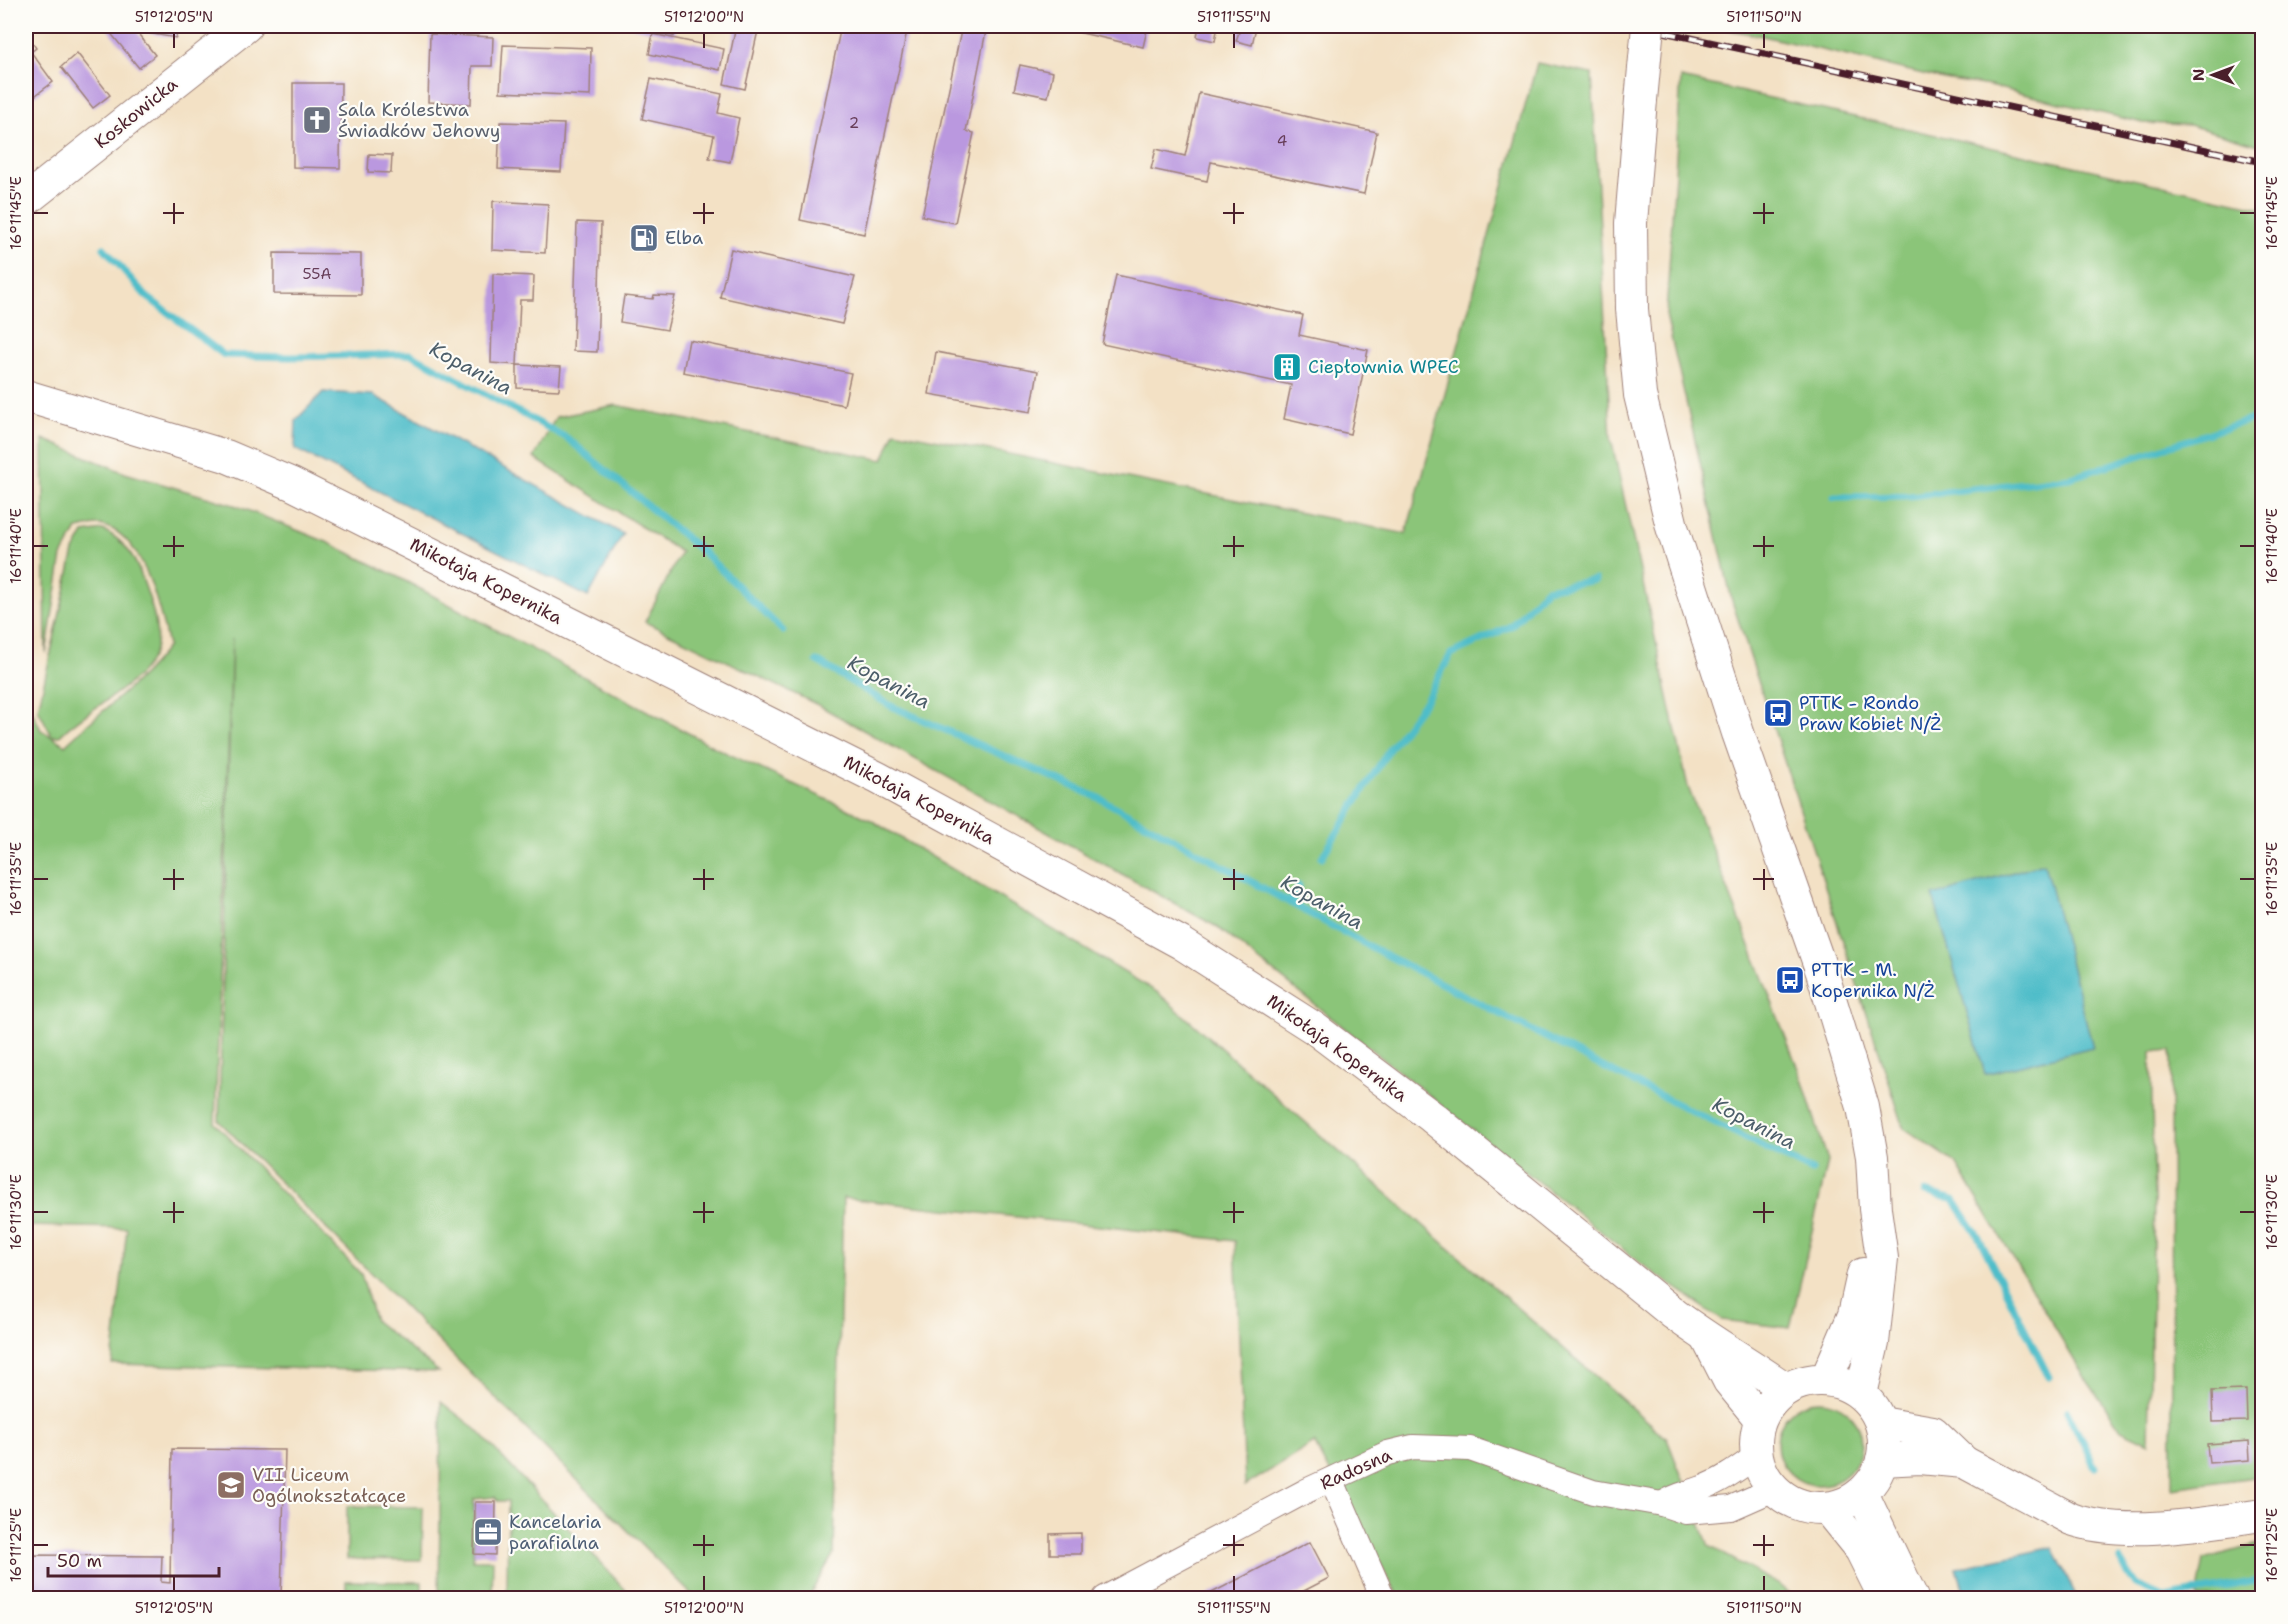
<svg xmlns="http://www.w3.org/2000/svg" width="2288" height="1624" font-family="'Shantell Sans',sans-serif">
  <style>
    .green { fill: #8bc579; stroke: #6a7252; stroke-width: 1.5 }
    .water { fill: #50bdc9; stroke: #4d6e7a; stroke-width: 1.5 }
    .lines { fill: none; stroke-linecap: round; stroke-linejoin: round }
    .stream { stroke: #50bdc9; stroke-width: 7 }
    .building { fill: #ba98df }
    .minor-casing { stroke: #9e8078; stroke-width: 26 }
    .tertiary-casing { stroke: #9e8078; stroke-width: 34 }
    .minor { stroke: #fff; stroke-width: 24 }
    .tertiary { stroke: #fff; stroke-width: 32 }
    .rail-casing { stroke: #4a1f2b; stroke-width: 7 }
    .rail { stroke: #fdfcf7; stroke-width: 4.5; stroke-dasharray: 14; stroke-linecap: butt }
    .tertiary-bridge-casing { stroke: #9e8078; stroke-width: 34; stroke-linecap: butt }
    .tertiary-bridge { stroke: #fff; stroke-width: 32 }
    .ticks { fill: none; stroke: #4a1f2b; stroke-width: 2 }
    .labels { text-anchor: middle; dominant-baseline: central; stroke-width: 4.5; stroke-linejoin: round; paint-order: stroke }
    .number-label { font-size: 15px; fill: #663d58 }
    .worship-label { font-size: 18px; fill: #5b616d; stroke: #fdfcf7; text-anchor: start }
    .street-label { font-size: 18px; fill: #4a1f2b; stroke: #fdfcf7 }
    .service-label { font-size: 18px; fill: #4e5e75; stroke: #fdfcf7; text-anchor: start }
    .culture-label { font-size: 18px; fill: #0d838f; stroke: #fdfcf7; text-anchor: start }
    .transit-label { font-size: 18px; fill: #164399; stroke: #fdfcf7; text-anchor: start }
    .education-label { font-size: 18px; fill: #785e54; stroke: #fdfcf7; text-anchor: start }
    .water-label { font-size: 20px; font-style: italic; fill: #4c5e6a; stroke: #fdfcf7 }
    .neatline { fill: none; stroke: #4a1f2b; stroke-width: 2 }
    .ticks-label { font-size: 15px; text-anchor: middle; fill: #4a1f2b }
  </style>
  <rect width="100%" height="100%" fill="#fdfcf7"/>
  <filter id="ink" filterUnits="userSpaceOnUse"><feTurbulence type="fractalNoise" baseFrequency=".0167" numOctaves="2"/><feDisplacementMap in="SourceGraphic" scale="12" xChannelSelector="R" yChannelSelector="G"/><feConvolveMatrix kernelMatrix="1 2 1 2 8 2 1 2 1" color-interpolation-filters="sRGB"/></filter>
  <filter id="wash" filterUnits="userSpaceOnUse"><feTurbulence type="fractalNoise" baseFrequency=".008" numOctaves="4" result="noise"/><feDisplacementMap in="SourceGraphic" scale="24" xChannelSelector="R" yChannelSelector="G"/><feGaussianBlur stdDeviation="1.35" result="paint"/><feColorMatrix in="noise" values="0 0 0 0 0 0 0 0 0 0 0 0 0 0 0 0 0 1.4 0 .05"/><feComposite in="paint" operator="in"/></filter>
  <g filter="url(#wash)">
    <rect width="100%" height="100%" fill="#f3e1c5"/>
    <!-- green -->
    <g class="green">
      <polygon points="1707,26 2262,26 2262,146 2189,125 2143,123 1990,86 1944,79 1763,36"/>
      <polygon points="1537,63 1592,74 1611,439 1688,787 1802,1079 1828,1161 1790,1328 1722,1320 1643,1265 1217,927 818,705 645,622 681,552 534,458 556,417 616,405 883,460 895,431 1406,534"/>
      <polygon points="1681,78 2262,208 2262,1476 2172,1488 2171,1050 2151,1052 2154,1200 2149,1443 2121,1430 2082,1373 1956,1163 1904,1128 1732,601 1666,315"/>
      <path d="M43 439 125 473 237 506 329 543 398 577 718 749 869 819 1157 992 1667 1439 1709 1546 1778 1584 1794 1598H1399L1314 1443 1245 1486 1235 1241 843 1198 834 1553 808 1598H695L219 1121 232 639 215 1123 361 1274 375 1321 439 1372 112 1364 127 1228 26 1226V708L31 709 41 730 65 745C99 712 140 684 168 646 160 610 144 532 100 525 93 524 84 528 77 529L62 556 46 654Z"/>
      <path d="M103 530C128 542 136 560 145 586 151 603 159 627 156 645 150 683 84 709 60 736H52L38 709 74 551 84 533Z"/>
      <circle cx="1819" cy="1443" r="42"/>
      <polygon points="441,1402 477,1430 633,1598 507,1598 508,1501 498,1501 495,1497 474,1499 473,1560 493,1560 492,1598 439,1598"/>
      <polygon points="347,1506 423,1507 422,1560 347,1559"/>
      <polygon points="2262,1543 2262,1598 2197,1598 2204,1559"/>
      <polygon points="346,1581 422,1582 422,1598 346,1598"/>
    </g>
    <!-- water -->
    <g class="water">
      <polygon points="323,392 373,395 623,534 588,597 295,449 296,420"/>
      <polygon points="2044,863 2093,1047 1985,1074 1933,896"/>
      <polygon points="2053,1547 2077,1598 1966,1598 1957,1568"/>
    </g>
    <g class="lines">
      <!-- stream -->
      <g class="stream">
        <polyline points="104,248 146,296 224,355 290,357 411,354 567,438 704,553 783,631"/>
        <polyline points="1834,497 1909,496 2070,478 2262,416"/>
        <polyline points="817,661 891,706 1099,798 1363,943 1595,1063 1812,1171"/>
        <polyline points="1322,857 1390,748 1426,700 1451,654 1511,626 1546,589 1595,580"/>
        <polyline points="1290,903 1299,886"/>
        <polyline points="1925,1192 1954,1200 1978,1236 2049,1377"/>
        <polyline points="2067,1411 2095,1467"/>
        <polyline points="2120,1561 2136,1585 2165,1598 2262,1580"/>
      </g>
    </g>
    <g id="blocks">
      <!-- building -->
      <g class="building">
        <polygon points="105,26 178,26 176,38 136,31 155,55 139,68"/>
        <polygon points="627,26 676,26 674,36"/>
        <polygon points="736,26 759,26 745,89 724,84"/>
        <polygon points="841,26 908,26 864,234 800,220"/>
        <polygon points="962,26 987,26 966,131 974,133 955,223 922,216"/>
        <polygon points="1051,26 1148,26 1143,47"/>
        <polygon points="1199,26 1218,26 1215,41 1197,37"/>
        <polygon points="1241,26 1256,27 1252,45 1236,41"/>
        <polygon points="26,33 36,48 31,52 53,82 28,101 26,98"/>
        <polygon points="430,34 493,37 492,66 472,66 471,104 428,102"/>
        <polygon points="653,34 724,49 720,70 649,54"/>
        <polygon points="503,45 591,48 590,96 500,92"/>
        <polygon points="77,53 110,95 93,108 61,67"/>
        <polygon points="1020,65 1053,72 1048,97 1014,90"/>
        <polygon points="651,79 722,94 718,113 739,118 730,162 709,158 714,135 642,119"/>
        <polygon points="293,83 341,83 340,168 293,167"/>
        <polygon points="1199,93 1377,132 1364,194 1211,162 1207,181 1151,169 1156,149 1185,156"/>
        <polygon points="500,122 564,124 561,172 498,169"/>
        <polygon points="369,154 392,155 391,173 368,172"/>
        <polygon points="493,201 548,204 545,253 492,250"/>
        <polygon points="577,222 601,223 597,352 573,351"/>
        <polygon points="635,227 654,231 650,252 631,249"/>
        <polygon points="731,249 855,277 842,324 720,297"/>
        <polygon points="274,253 361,254 361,295 274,294"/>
        <polygon points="493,274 534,276 533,300 520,300 517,365 491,363"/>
        <polygon points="1116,275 1303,315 1299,335 1368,350 1350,434 1284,419 1291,385 1102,344"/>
        <polygon points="654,295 675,296 667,330 620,322 624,296 653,299"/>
        <polygon points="689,340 851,373 844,405 683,372"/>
        <polygon points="936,352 1038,371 1031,412 929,394"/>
        <polygon points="517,365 561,367 559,390 517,388"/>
        <polygon points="2246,1390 2247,1421 2213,1422 2212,1391"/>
        <polygon points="2249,1441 2250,1460 2209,1463 2207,1444"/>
        <polygon points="172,1449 285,1450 281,1598 170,1598 170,1595 161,1595 161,1598 26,1598 26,1555 162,1556 161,1582 170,1583"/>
        <polygon points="475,1502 496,1502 495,1555 474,1554"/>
        <polygon points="1081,1533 1081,1554 1050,1554 1050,1534"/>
        <polygon points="1310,1542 1329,1578 1298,1594 1289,1598 1202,1598"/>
      </g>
    </g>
  </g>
  <g filter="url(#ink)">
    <use href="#blocks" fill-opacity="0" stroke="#9e8078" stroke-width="1.5"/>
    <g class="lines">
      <!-- minor casing -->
      <g class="minor-casing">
        <g id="minor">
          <polyline points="1332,1481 1383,1598"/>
          <path d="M1662 1504C1680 1493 1684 1495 1702 1488 1722 1481 1739 1468 1756 1456"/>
          <polyline points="1105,1598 1306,1491 1388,1453 1413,1447 1470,1449 1593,1492 1662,1504 1686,1512 1731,1508 1774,1489"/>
        </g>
      </g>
      <!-- tertiary casing -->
      <g class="tertiary-casing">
        <g id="tertiary">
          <polyline points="1641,100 1631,223 1632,309 1640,395 1672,527 1738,733 1822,972 1863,1107 1872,1157 1875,1209 1882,1258 1873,1343 1861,1394"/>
          <polyline points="26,200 246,26"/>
          <path d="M26 396 226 456 292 484 878 778 1181 943 1314 1028 1432 1117 1674 1314C1710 1341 1749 1363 1786 1389"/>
          <polyline points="1708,1340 1729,1381 1760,1419"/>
          <circle cx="1820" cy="1444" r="64"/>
          <polyline points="1826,1380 1854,1315 1863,1274"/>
          <path d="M1881 1423 1933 1432 1964 1462 2071 1519C2124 1538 2207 1523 2262 1515"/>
          <polyline points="1882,1460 1920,1458 1964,1462"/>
          <polyline points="1862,1493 1912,1598"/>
          <polyline points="1827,1508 1861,1550 1885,1598"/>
        </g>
      </g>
      <!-- minor -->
      <use href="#minor" class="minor"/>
      <!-- tertiary -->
      <use href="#tertiary" class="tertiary"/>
      <!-- rail casing -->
      <g class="rail-casing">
        <polyline id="rail" points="1636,26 2262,162"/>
      </g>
      <!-- rail -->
      <use href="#rail" class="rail"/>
      <!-- tertiary-bridge casing -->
      <g class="tertiary-bridge-casing">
        <polyline id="tertiary-bridge" points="1641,100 1648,26"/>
      </g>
      <!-- tertiary-bridge -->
      <use href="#tertiary-bridge" class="tertiary-bridge"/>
    </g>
  </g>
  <!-- ticks -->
  <path class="ticks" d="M174 33V48M704 33V48M1234 33V48M1764 33V48M174 203V224M704 203V224M1234 203V224M1764 203V224M33 213H48M163 213H184M693 213H714M1223 213H1244M1753 213H1774M2240 213H2255M174 536V557M704 536V557M1234 536V557M1764 536V557M33 546H48M163 546H184M693 546H714M1223 546H1244M1753 546H1774M2240 546H2255M174 869V890M704 869V890M1234 869V890M1764 869V890M33 879H48M163 879H184M693 879H714M1223 879H1244M1753 879H1774M2240 879H2255M174 1202V1223M704 1202V1223M1234 1202V1223M1764 1202V1223M33 1212H48M163 1212H184M693 1212H714M1223 1212H1244M1753 1212H1774M2240 1212H2255M704 1535V1556M1234 1535V1556M1764 1535V1556M33 1545H48M693 1545H714M1223 1545H1244M1753 1545H1774M2240 1545H2255M174 1576V1591M704 1576V1591M1234 1576V1591M1764 1576V1591"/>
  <!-- icons -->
  <defs>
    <g id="church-square" transform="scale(1.5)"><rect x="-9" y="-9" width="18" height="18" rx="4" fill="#6b7280" stroke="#fdfcf7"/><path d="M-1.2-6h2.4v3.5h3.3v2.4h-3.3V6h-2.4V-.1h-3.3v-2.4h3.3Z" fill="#fff"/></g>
    <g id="fuel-square" transform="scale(1.5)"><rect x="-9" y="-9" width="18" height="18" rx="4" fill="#5c6f8a" stroke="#fdfcf7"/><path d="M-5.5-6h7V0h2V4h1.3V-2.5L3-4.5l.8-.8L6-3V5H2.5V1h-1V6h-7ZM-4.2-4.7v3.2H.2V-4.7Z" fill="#fff"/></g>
    <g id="building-square" transform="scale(1.5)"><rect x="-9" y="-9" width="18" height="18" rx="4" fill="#0f9aa8" stroke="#fdfcf7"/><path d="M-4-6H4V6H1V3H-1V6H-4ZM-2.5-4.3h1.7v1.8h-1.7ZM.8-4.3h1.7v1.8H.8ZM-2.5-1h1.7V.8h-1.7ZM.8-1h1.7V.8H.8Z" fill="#fff"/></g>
    <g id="bus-square" transform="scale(1.5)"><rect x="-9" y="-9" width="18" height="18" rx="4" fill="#1a4fb4" stroke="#fdfcf7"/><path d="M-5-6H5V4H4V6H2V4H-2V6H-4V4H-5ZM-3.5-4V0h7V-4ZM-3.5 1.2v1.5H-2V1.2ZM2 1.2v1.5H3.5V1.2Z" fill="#fff"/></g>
    <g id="school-square" transform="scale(1.5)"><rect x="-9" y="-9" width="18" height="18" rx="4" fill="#8d6e63" stroke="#fdfcf7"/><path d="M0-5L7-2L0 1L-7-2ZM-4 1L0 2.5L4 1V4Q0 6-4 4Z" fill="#fff"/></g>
    <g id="office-square" transform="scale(1.5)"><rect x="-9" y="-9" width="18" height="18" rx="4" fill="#5c6f8a" stroke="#fdfcf7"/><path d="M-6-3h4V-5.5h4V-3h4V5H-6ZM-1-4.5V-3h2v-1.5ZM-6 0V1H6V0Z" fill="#fff"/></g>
  </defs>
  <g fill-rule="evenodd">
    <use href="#church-square" x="317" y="120"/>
    <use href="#fuel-square" x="644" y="238"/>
    <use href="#building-square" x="1287" y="367"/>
    <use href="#bus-square" x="1778" y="713"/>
    <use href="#bus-square" x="1790" y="980"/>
    <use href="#school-square" x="231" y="1485"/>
    <use href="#office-square" x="488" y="1532"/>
  </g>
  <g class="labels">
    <!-- number labels -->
    <g class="number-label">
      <text x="854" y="123">2</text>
      <text x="1282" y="141">4</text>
      <text x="317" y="274">55A</text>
    </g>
    <!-- worship labels -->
    <g class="worship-label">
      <text x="338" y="110">Sala Królestwa<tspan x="338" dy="21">Świadków Jehowy</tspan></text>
    </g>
    <!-- street labels -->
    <g class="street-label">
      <text transform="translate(136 113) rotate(-39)">Koskowicka</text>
      <text transform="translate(486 581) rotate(27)">Mikołaja Kopernika</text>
      <text transform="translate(919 800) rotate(28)">Mikołaja Kopernika</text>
      <text transform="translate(1337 1048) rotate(36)">Mikołaja Kopernika</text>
      <text transform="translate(1356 1469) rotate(-24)">Radosna</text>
    </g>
    <!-- service labels -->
    <g class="service-label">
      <text x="665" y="238">Elba</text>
      <text x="509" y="1522">Kancelaria<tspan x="509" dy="21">parafialna</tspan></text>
    </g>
    <!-- culture labels -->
    <g class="culture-label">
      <text x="1308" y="367">Ciepłownia WPEC</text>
    </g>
    <!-- transit labels -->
    <g class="transit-label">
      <text x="1799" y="703">PTTK - Rondo<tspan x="1799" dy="21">Praw Kobiet N/Ż</tspan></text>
      <text x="1811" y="970">PTTK - M.<tspan x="1811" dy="21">Kopernika N/Ż</tspan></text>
    </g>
    <!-- education labels -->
    <g class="education-label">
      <text x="252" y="1475">VII Liceum<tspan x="252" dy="21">Ogólnokształcące</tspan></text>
    </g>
    <!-- water labels -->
    <g class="water-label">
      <text transform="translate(471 368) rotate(28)">Kopanina</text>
      <text transform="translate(889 682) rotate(28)">Kopanina</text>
      <text transform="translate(1322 902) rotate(29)">Kopanina</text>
      <text transform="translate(1754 1123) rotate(27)">Kopanina</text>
    </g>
  </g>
  <!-- margin -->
  <rect width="2288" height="1624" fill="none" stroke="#fdfcf7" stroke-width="66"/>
  <!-- north arrow -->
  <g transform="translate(2213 75) rotate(270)" stroke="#fdfcf7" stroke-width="4.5" paint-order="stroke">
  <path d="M0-4.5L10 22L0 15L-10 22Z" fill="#4a1f2b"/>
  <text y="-9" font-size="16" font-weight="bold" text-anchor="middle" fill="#4a1f2b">N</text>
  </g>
  <!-- scale -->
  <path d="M48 1567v9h171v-9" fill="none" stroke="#4a1f2b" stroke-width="3"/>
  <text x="57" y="1567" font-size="18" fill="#4a1f2b" stroke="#fdfcf7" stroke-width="4.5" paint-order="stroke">50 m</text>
  <rect x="33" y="33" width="2222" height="1558" class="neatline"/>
  <g class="ticks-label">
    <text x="174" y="22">51°12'05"N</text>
    <text x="704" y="22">51°12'00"N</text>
    <text x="1234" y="22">51°11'55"N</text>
    <text x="1764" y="22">51°11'50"N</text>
    <text transform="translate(2272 213) rotate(-90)" y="5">16°11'45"E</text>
    <text transform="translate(16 213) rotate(-90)" y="5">16°11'45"E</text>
    <text transform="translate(2272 546) rotate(-90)" y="5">16°11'40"E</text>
    <text transform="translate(16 546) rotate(-90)" y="5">16°11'40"E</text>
    <text transform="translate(2272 879) rotate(-90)" y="5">16°11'35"E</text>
    <text transform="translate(16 879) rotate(-90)" y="5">16°11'35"E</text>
    <text transform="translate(2272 1212) rotate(-90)" y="5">16°11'30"E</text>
    <text transform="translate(16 1212) rotate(-90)" y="5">16°11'30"E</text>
    <text transform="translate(2272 1545) rotate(-90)" y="5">16°11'25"E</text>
    <text transform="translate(16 1545) rotate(-90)" y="5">16°11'25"E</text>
    <text x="174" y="1613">51°12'05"N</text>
    <text x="704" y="1613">51°12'00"N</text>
    <text x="1234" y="1613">51°11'55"N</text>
    <text x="1764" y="1613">51°11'50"N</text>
  </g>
</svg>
